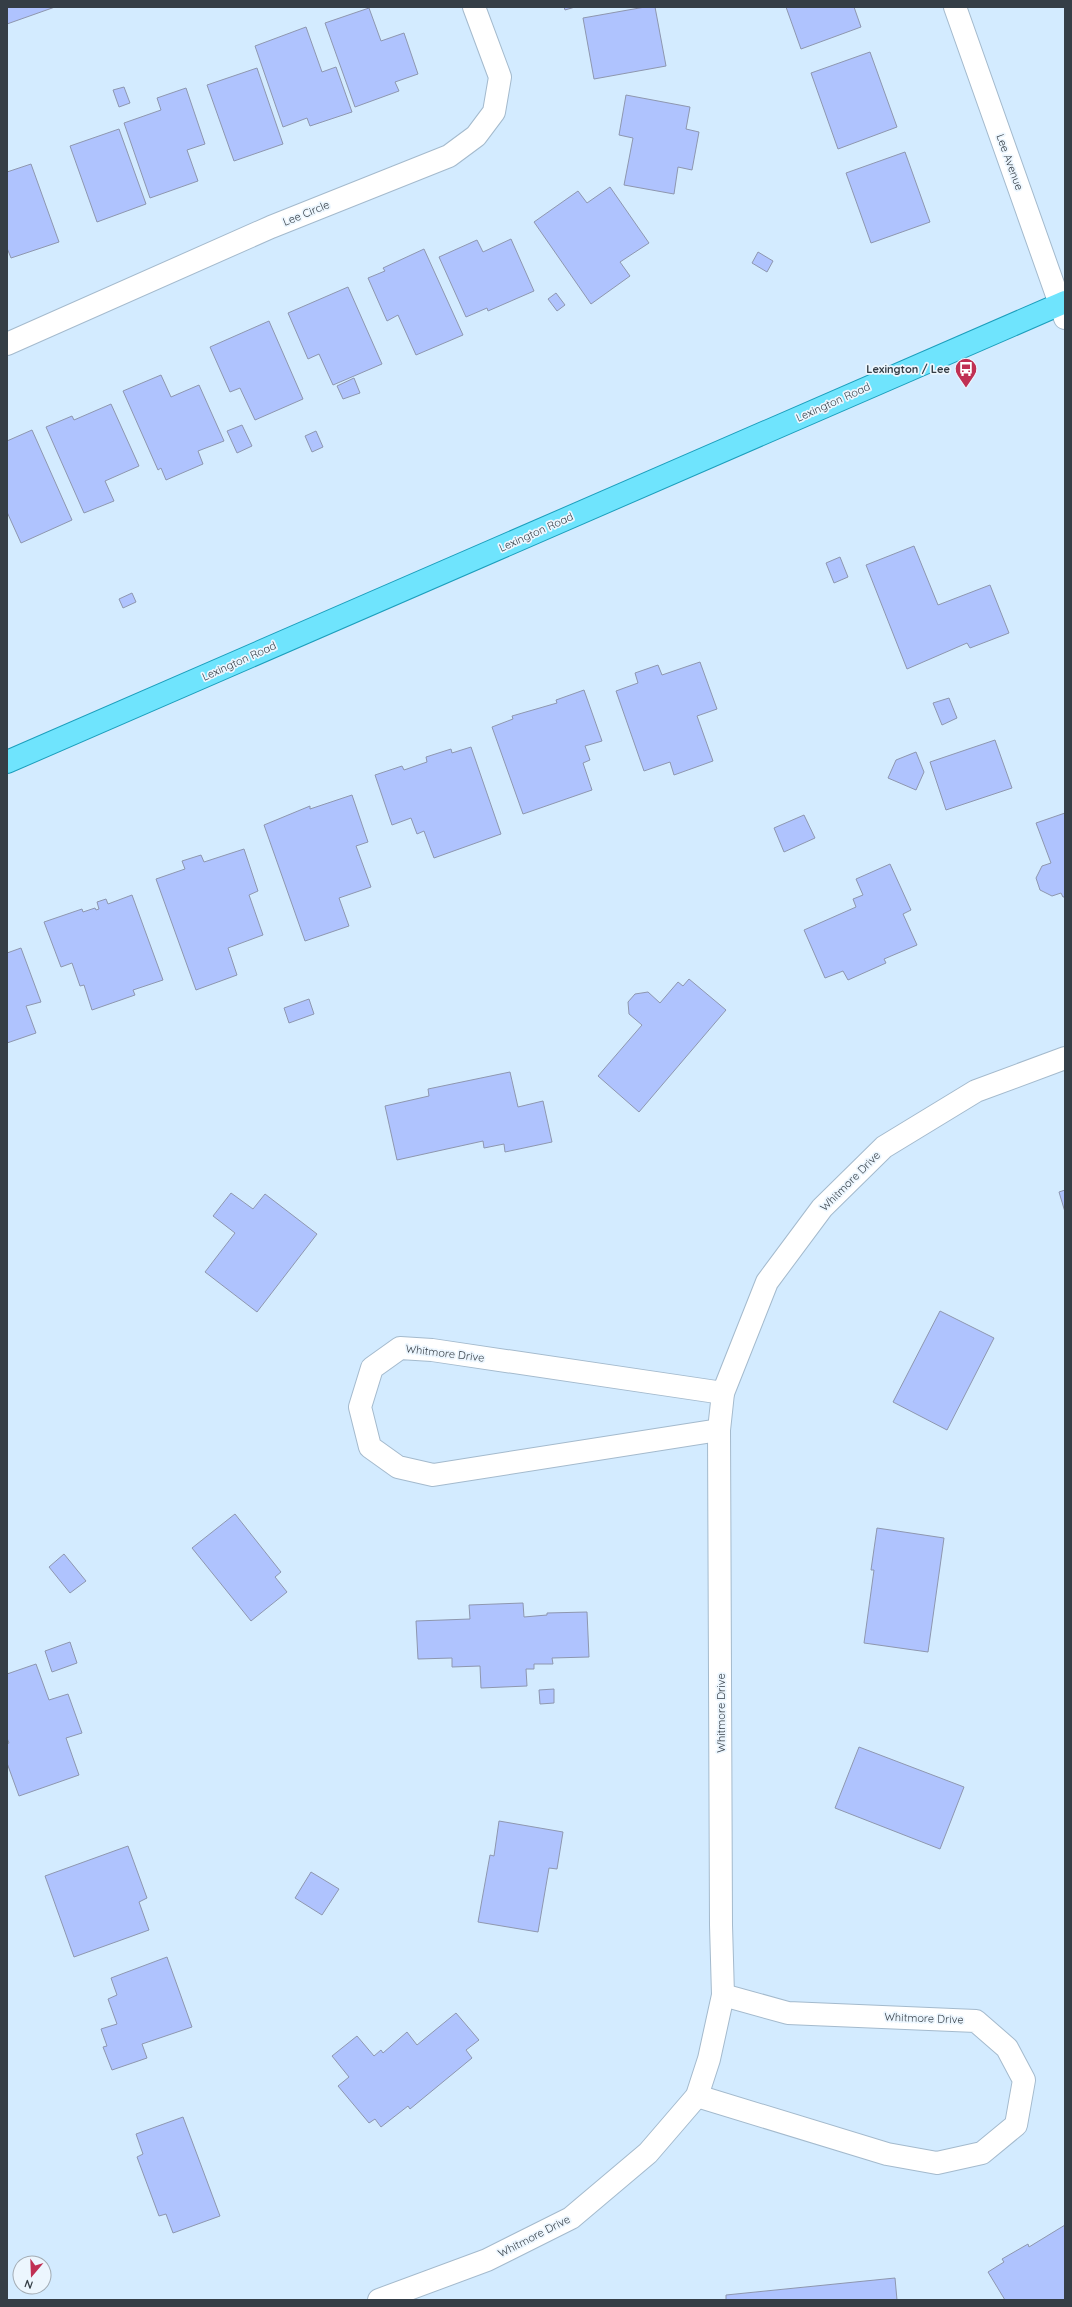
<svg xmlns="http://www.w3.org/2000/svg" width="1072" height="2307" font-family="Quicksand,sans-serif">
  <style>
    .building { fill: #afc3fe; stroke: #8e97af }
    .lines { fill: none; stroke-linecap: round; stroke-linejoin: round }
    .minor-casing { stroke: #a4bacd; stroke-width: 24 }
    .major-casing { stroke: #1c9ebc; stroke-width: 24 }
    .minor { stroke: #fff; stroke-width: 22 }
    .major { stroke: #6fe4fd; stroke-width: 22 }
    .labels { text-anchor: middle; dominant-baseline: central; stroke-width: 3.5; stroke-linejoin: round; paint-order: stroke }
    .street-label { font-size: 11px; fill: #353e46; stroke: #ecf6fe }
    .poi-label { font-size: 11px; font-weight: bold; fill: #353e46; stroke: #ecf6fe; text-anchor: end }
  </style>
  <rect width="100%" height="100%" fill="#d3ebff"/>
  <!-- building -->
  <g class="building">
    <polygon points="7,7 55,7 7,24"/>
    <polygon points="564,7 575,7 565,10"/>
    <polygon points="645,7 655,7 666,66 594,79 583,18"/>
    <polygon points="786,7 854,7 861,27 801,49"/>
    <polygon points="369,8 381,41 404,33 418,74 395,82 399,91 355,107 325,23"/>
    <polygon points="306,27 322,72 336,67 352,112 310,126 307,118 283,127 255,46"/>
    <polygon points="870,52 897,127 838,149 811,73"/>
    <polygon points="257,68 283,144 234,161 207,85"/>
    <polygon points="124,87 130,103 119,107 113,90"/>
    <polygon points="186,88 205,144 187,150 198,181 150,198 124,123 161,110 157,98"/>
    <polygon points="626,95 690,107 686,129 699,132 692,170 678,167 674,194 624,185 633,138 619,135"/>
    <polygon points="119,129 146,204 97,222 70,146"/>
    <polygon points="905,152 930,222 871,243 846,173"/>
    <polygon points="31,164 59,242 11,258 7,248 7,172"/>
    <polygon points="610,187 649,243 620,262 630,276 591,304 534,222 578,191 587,203"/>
    <polygon points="511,239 534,291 488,311 487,308 466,317 439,257 477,240 483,252"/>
    <polygon points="424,249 463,335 416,355 398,315 387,321 368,278 385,271 383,268"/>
    <polygon points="758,252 773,261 767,272 752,263"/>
    <polygon points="348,287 382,364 333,385 319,354 308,359 288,313"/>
    <polygon points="556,293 565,305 557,311 548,299"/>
    <polygon points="269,321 303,399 255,420 240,388 230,392 210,347"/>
    <polygon points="161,375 171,397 199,385 224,441 198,451 203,464 166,480 161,468 158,470 123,391"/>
    <polygon points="354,378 360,393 343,399 337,386"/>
    <polygon points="111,404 139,466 105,481 114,501 84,513 46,427 72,416 74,420"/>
    <polygon points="242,425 252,446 237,453 227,431"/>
    <polygon points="32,430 72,520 21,543 7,512 7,441"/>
    <polygon points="316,431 323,447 312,452 305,436"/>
    <polygon points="914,546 938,605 990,585 1009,633 970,648 967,643 907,669 866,565"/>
    <polygon points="840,557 848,577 834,583 826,563"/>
    <polygon points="132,593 136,602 123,608 119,599"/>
    <polygon points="700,662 717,709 697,716 713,761 674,775 670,762 644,771 616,691 638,683 635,673 658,665 662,675"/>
    <polygon points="584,690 602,741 585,746 590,760 583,763 592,790 523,814 492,727 513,719 512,716 557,703 556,700"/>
    <polygon points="949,698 957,718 942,725 933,703"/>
    <polygon points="995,740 1012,788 946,810 930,762"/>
    <polygon points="471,747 501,834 434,858 424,831 417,834 411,818 392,825 375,775 402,766 404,770 427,762 426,757 451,749 452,753"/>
    <polygon points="916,752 924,772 916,790 888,778 896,760"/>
    <polygon points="352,795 368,842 356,846 371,887 339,898 349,926 305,941 264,825 310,806 310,809"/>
    <polygon points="1065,813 1065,897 1063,897 1061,893 1052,896 1040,890 1036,878 1042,866 1051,863 1036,823"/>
    <polygon points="804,815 815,838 784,852 774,828"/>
    <polygon points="244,849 258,891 249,895 263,935 228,948 237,975 196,990 156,879 185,869 182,861 201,855 204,862"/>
    <polygon points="890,864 911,910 903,914 917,945 884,959 886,963 848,980 843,971 825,978 804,930 856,907 853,899 863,895 856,879"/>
    <polygon points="132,895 163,980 133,990 135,995 92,1010 84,985 80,986 72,963 61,967 44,922 82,909 83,912 95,908 96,910 99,909 97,902 106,899 108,904"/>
    <polygon points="21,948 41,1002 26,1006 36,1033 7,1043 7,953"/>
    <polygon points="689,979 726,1010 639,1112 598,1076 642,1025 629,1014 628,1002 635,994 648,992 660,1003 678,982 683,986"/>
    <polygon points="309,999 314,1014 289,1023 284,1008"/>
    <polygon points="510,1072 518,1107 543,1101 552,1142 505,1152 504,1144 484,1148 483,1141 397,1160 385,1106 429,1096 428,1089"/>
    <polygon points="1065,1190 1065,1212 1059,1192"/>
    <polygon points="231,1193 253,1209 265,1194 317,1234 257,1312 205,1272 235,1233 213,1216"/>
    <polygon points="940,1311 994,1338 947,1430 893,1402"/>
    <polygon points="235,1514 281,1572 275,1577 287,1592 251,1621 192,1548"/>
    <polygon points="877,1528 944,1538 928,1652 864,1643 874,1570 871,1570"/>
    <polygon points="64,1554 86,1581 70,1593 49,1567"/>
    <polygon points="523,1603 524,1617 547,1615 547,1613 587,1612 589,1657 552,1658 553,1664 534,1664 534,1669 526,1669 527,1686 481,1688 480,1666 452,1667 452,1658 418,1659 416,1621 470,1619 469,1605"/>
    <polygon points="70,1642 77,1663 52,1672 45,1651"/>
    <polygon points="36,1664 49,1700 68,1694 82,1733 66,1738 79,1775 19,1796 7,1763 7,1744 9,1743 7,1738 7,1674"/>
    <polygon points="554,1689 554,1703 540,1704 539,1690"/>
    <polygon points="859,1747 964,1787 940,1849 835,1808"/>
    <polygon points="499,1821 563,1832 557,1869 549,1868 538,1932 478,1922 490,1855 494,1856"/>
    <polygon points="128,1846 147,1898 139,1902 149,1930 74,1957 45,1876"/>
    <polygon points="311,1872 339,1889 322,1915 295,1898"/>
    <polygon points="167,1957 192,2027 142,2044 147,2058 112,2070 103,2047 107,2046 101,2029 117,2024 108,1999 117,1995 111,1978"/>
    <polygon points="456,2013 479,2040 466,2050 472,2058 410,2109 408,2106 381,2127 375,2119 369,2123 338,2086 349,2077 332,2056 357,2036 374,2056 381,2050 383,2053 407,2032 417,2045"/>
    <polygon points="183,2117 220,2216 173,2233 166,2214 159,2216 137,2157 143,2154 136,2134"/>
    <polygon points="1065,2225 1065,2300 1005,2300 988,2272 1004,2262 1002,2259 1028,2244 1029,2247"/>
    <polygon points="895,2278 897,2300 726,2300 726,2295"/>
  </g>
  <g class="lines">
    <!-- minor casing -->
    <g class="minor-casing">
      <g id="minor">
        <polyline points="955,7 1065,318"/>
        <polyline points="7,344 271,227 449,156 476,136 494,112 500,77 474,7"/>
        <polyline points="719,1430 433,1475 398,1467 370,1447 360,1407 372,1368 400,1348 432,1350 723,1393"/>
        <polyline points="697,2096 887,2154 937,2163 982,2153 1016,2125 1024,2080 1007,2048 976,2021 788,2013 723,1995"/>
        <polyline points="379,2300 487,2260 571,2218 648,2153 697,2096 709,2059 723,1995 721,1925 719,1430 723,1393 767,1282 822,1208 884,1147 976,1091 1065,1058"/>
      </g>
    </g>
    <!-- major casing -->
    <g class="major-casing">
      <polyline id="major" points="7,762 1065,302"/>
    </g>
    <!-- minor -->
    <use href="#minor" class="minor"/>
    <!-- major -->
    <use href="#major" class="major"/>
  </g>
  <!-- icons -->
  <defs>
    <g id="bus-pin" transform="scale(1.15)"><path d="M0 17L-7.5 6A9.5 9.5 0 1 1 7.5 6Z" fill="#c03053" stroke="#ecf6fe"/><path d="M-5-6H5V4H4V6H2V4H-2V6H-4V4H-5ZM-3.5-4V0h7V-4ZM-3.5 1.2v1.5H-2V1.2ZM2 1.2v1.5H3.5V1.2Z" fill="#fff"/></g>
  </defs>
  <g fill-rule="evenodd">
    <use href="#bus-pin" x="966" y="369"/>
  </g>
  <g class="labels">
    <!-- street labels -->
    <g class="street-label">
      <text transform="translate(1010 162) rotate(70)">Lee Avenue</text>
      <text transform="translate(306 213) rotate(-22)">Lee Circle</text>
      <text transform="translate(833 402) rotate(-24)">Lexington Road</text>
      <text transform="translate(536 532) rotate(-24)">Lexington Road</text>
      <text transform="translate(239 661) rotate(-24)">Lexington Road</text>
      <text transform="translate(850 1181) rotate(-45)">Whitmore Drive</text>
      <text transform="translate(445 1353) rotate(7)">Whitmore Drive</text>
      <text transform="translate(721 1713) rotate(-90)">Whitmore Drive</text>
      <text transform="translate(924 2018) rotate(2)">Whitmore Drive</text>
      <text transform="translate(534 2236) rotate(-27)">Whitmore Drive</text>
    </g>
    <!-- poi labels -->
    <g class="poi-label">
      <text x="950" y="369">Lexington / Lee</text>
    </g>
  </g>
  <!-- border -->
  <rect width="1072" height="2307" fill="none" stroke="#353e46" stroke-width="16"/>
  <!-- north arrow -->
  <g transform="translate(32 2275) rotate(199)"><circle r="19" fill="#ecf6fe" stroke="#a3acb4"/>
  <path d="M0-3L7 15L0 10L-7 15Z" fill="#c03053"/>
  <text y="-6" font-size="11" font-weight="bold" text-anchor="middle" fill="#353e46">N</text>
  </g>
</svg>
